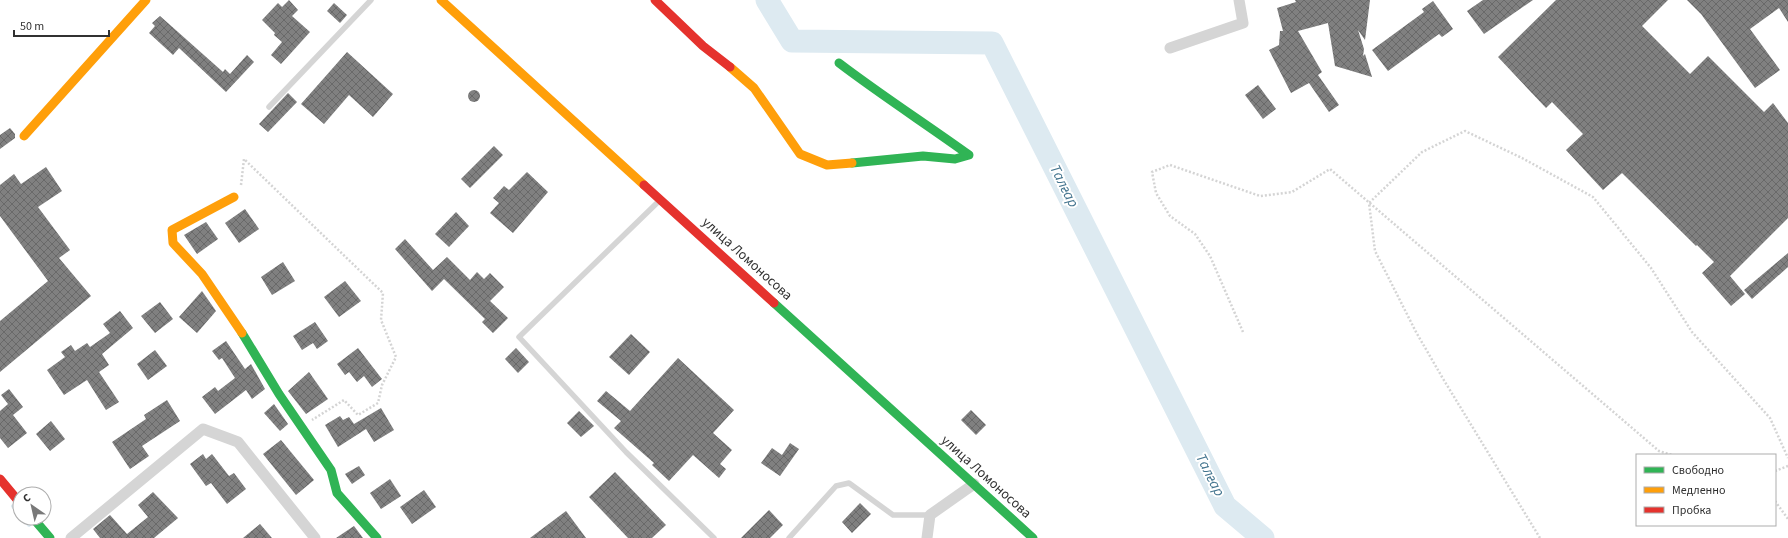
<svg xmlns="http://www.w3.org/2000/svg" width="1788" height="538" font-family="'Source Sans 3',sans-serif">
  <style>
    .lines { fill: none; stroke-linecap: round; stroke-linejoin: round }
    .stream { stroke: #ddeaf1; stroke-width: 4 }
    .river { stroke: #ddeaf1; stroke-width: 23 }
    .building { fill: url(#building-cross-hatch) }
    .path { stroke: #d4d4d4; stroke-width: 2.5; stroke-dasharray: 2 2; stroke-linecap: butt }
    .lane { stroke: #d5d5d5; stroke-width: 5.5 }
    .street { stroke: #d5d5d5; stroke-width: 11 }
    .fast { stroke: #30b455; stroke-width: 9 }
    .slow { stroke: #ff9f0a; stroke-width: 9 }
    .jam { stroke: #e5322d; stroke-width: 9 }
    .labels { text-anchor: middle; dominant-baseline: central; stroke-width: 4; stroke-linejoin: round; paint-order: stroke }
    .street-label { font-size: 14px; fill: #313131; stroke: #fff }
    .water-label { font-size: 15px; font-style: italic; fill: #43748e; stroke: #fff }
  </style>
  <defs>
    <pattern id="building-cross-hatch" width="8" height="8" patternUnits="userSpaceOnUse"><rect width="8" height="8" fill="#808080"/><path d="M0 0l8 8M0 8l8-8" fill="none" stroke="#696969"/></pattern>
  </defs>
  <rect width="100%" height="100%" fill="#fff"/>
  <g class="lines">
    <!-- stream -->
    <g class="stream">
      <polyline points="13,506 20,515"/>
      <polyline points="23,518 29,525"/>
    </g>
    <!-- river -->
    <polyline class="river" points="767,0 792,41 992,43 1225,506 1263,538"/>
  </g>
  <!-- building -->
  <g class="building">
    <polygon points="289,0 298,10 292,16 310,32 281,64 271,55 282,42 274,35 275,33 262,20 278,3 282,7"/>
    <polygon points="1295,0 1370,0 1365,40 1358,30 1364,49 1363,56 1365,54 1372,77 1335,66 1328,23 1298,31 1322,72 1318,75 1339,105 1329,112 1309,83 1291,93 1269,50 1279,45 1280,31 1283,31 1277,8 1296,2"/>
    <polygon points="1483,0 1533,0 1484,34 1467,11"/>
    <polygon points="1556,0 1668,0 1642,26 1690,74 1708,56 1764,112 1773,103 1788,123 1788,218 1730,276 1745,294 1731,306 1702,273 1714,262 1697,245 1696,246 1622,173 1603,190 1566,150 1583,134 1552,102 1546,108 1498,57"/>
    <polygon points="1687,0 1788,0 1788,22 1779,8 1750,29 1780,70 1755,88 1701,14"/>
    <polygon points="1433,1 1453,29 1442,37 1439,34 1388,71 1372,50 1424,12 1422,9"/>
    <polygon points="334,3 347,15 340,23 327,11"/>
    <polygon points="160,16 223,72 225,69 230,74 247,55 254,62 226,92 179,48 173,55 149,33 155,26 152,23"/>
    <polygon points="347,52 393,94 373,117 349,95 324,124 301,104"/>
    <polygon points="1258,85 1276,109 1263,119 1245,95"/>
    <circle cx="474" cy="96" r="6"/>
    <polygon points="288,93 297,102 268,132 259,124"/>
    <polygon points="10,128 15,134 15,138 0,149 0,135"/>
    <polygon points="494,146 503,155 470,188 461,179"/>
    <polygon points="46,167 62,191 38,207 70,250 59,258 91,296 0,372 0,321 48,281 0,216 0,185 14,174 21,184"/>
    <polygon points="527,172 548,192 513,233 490,213 499,203 493,198 504,186 509,190"/>
    <polygon points="245,209 259,229 239,243 225,223"/>
    <polygon points="456,212 469,226 449,247 435,234"/>
    <polygon points="206,222 218,239 197,254 184,235"/>
    <polygon points="405,239 433,270 447,257 470,280 477,272 484,279 490,273 504,287 490,301 508,318 493,333 482,322 485,319 444,279 432,291 395,249"/>
    <polygon points="1788,253 1788,267 1752,299 1744,290"/>
    <polygon points="283,262 295,281 272,295 261,277"/>
    <polygon points="345,281 361,301 339,317 324,297"/>
    <polygon points="202,291 216,311 197,333 179,317"/>
    <polygon points="160,302 173,319 155,333 141,316"/>
    <polygon points="120,311 133,328 102,354 109,365 99,372 119,402 106,410 87,380 64,395 47,370 65,357 61,352 71,345 75,351 87,343 90,347 110,333 103,324"/>
    <polygon points="315,322 328,341 317,349 313,343 302,350 293,336"/>
    <polygon points="631,334 650,352 629,375 609,357"/>
    <polygon points="226,341 245,369 251,364 265,389 252,399 246,390 215,414 202,397 215,387 218,391 235,378 222,358 219,360 212,351"/>
    <polygon points="358,348 382,379 372,387 364,376 357,382 349,372 345,375 337,364"/>
    <polygon points="516,348 529,362 518,373 505,359"/>
    <polygon points="155,350 167,366 148,380 137,364"/>
    <polygon points="678,358 734,410 713,433 732,450 720,464 726,469 719,478 693,455 669,481 652,465 654,463 614,428 621,421 597,401 606,391 630,411"/>
    <polygon points="309,372 328,399 306,414 288,391"/>
    <polygon points="9,389 23,407 13,415 27,433 8,448 0,438 0,411 8,404 1,395"/>
    <polygon points="167,400 180,421 142,446 149,456 130,469 112,442 146,419 144,415"/>
    <polygon points="274,404 288,424 280,431 264,413"/>
    <polygon points="381,408 394,430 374,442 366,429 338,447 325,425 340,416 343,420 349,417 354,424"/>
    <polygon points="971,410 986,425 976,435 961,420"/>
    <polygon points="579,411 594,426 581,437 567,423"/>
    <polygon points="51,421 65,439 50,451 36,434"/>
    <polygon points="281,440 314,480 296,495 263,454"/>
    <polygon points="790,443 799,449 780,476 761,463 772,448 782,455"/>
    <polygon points="203,454 206,459 212,454 229,476 234,473 246,489 227,504 211,483 206,486 190,464"/>
    <polygon points="359,466 365,475 352,484 345,474"/>
    <polygon points="615,472 666,525 652,538 628,538 589,497"/>
    <polygon points="390,479 401,496 381,509 370,493"/>
    <polygon points="424,490 436,507 412,524 400,507"/>
    <polygon points="153,492 178,518 154,538 100,538 93,529 110,515 127,534 148,517 138,505"/>
    <polygon points="860,503 871,514 852,533 842,522"/>
    <polygon points="769,510 783,525 770,538 741,538"/>
    <polygon points="566,511 586,538 530,538"/>
    <polygon points="260,524 272,538 243,538"/>
    <polygon points="354,526 363,538 336,538"/>
  </g>
  <g class="lines">
    <!-- path -->
    <g class="path">
      <polyline points="241,185 244,159 383,293 381,320 396,357 382,385 378,403 358,415 344,400 312,420"/>
      <polyline points="1243,332 1210,256 1195,234 1170,216 1156,193 1152,172 1170,165 1260,196 1292,192 1330,169 1659,451 1672,455"/>
      <polyline points="1775,471 1788,466"/>
      <polyline points="1775,501 1788,519"/>
      <polyline points="1540,538 1442,377 1416,332 1375,251 1369,203 1422,152 1465,131 1522,158 1593,197 1651,268 1692,332 1770,418 1788,458"/>
    </g>
    <!-- lane -->
    <g class="lane">
      <polyline points="269,107 371,0"/>
      <polyline points="659,201 519,337 626,452 714,538"/>
      <polyline points="789,538 836,486 849,483 893,515 930,515"/>
    </g>
    <!-- street -->
    <g class="street">
      <polyline points="1170,48 1243,23 1239,0"/>
      <polyline points="71,538 203,429 238,442 315,538"/>
      <polyline points="927,538 930,515 974,484"/>
    </g>
    <!-- fast -->
    <g class="fast">
      <path d="M839 63C881 95 926 124 969 155L955 159 923 156 852 163"/>
      <polyline points="774,303 1033,538"/>
      <polyline points="242,333 279,394 331,470 337,493 377,538"/>
      <polyline points="33,518 50,538"/>
    </g>
    <!-- slow -->
    <g class="slow">
      <polyline points="441,0 644,185"/>
      <polyline points="730,67 754,88 800,154 827,165 852,163"/>
      <polyline points="24,136 146,0"/>
      <polyline points="234,197 172,230 173,243 202,274 242,333"/>
    </g>
    <!-- jam -->
    <g class="jam">
      <polyline points="655,0 703,46 730,67"/>
      <polyline points="644,185 774,303"/>
      <polyline points="0,479 20,503"/>
    </g>
  </g>
  <g class="labels">
    <!-- street labels -->
    <g class="street-label">
      <text transform="translate(747 259) rotate(42)">улица Ломоносова</text>
      <text transform="translate(986 477) rotate(42)">улица Ломоносова</text>
    </g>
    <!-- water labels -->
    <g class="water-label">
      <text transform="translate(1064 186) rotate(63)">Талғар</text>
      <text transform="translate(1210 475) rotate(63)">Талғар</text>
    </g>
  </g>
  <!-- legend -->
  <rect x="1636" y="454" width="140" height="72" fill="#ffffff" stroke="#adadad"/>
  <rect x="1644" y="467" width="20" height="6" fill="#30b455" stroke="#adadad"/>
  <text x="1672" y="474" font-size="12" fill="#313131">Свободно</text>
  <rect x="1644" y="487" width="20" height="6" fill="#ff9f0a" stroke="#adadad"/>
  <text x="1672" y="494" font-size="12" fill="#313131">Медленно</text>
  <rect x="1644" y="507" width="20" height="6" fill="#e5322d" stroke="#adadad"/>
  <text x="1672" y="514" font-size="12" fill="#313131">Пробка</text>
  <!-- north arrow -->
  <g transform="translate(32 506) rotate(326)"><circle r="19" fill="#ffffff" stroke="#adadad"/>
  <path d="M0-3L7 15L0 10L-7 15Z" fill="#797979"/>
  <text y="-6" font-size="11" font-weight="bold" text-anchor="middle" fill="#313131">С</text>
  </g>
  <!-- scale -->
  <path d="M14 30v6h95v-6" fill="none" stroke="#313131" stroke-width="2"/>
  <text x="20" y="30" font-size="12" fill="#313131" stroke="#ffffff" stroke-width="3" paint-order="stroke">50 m</text>
</svg>
